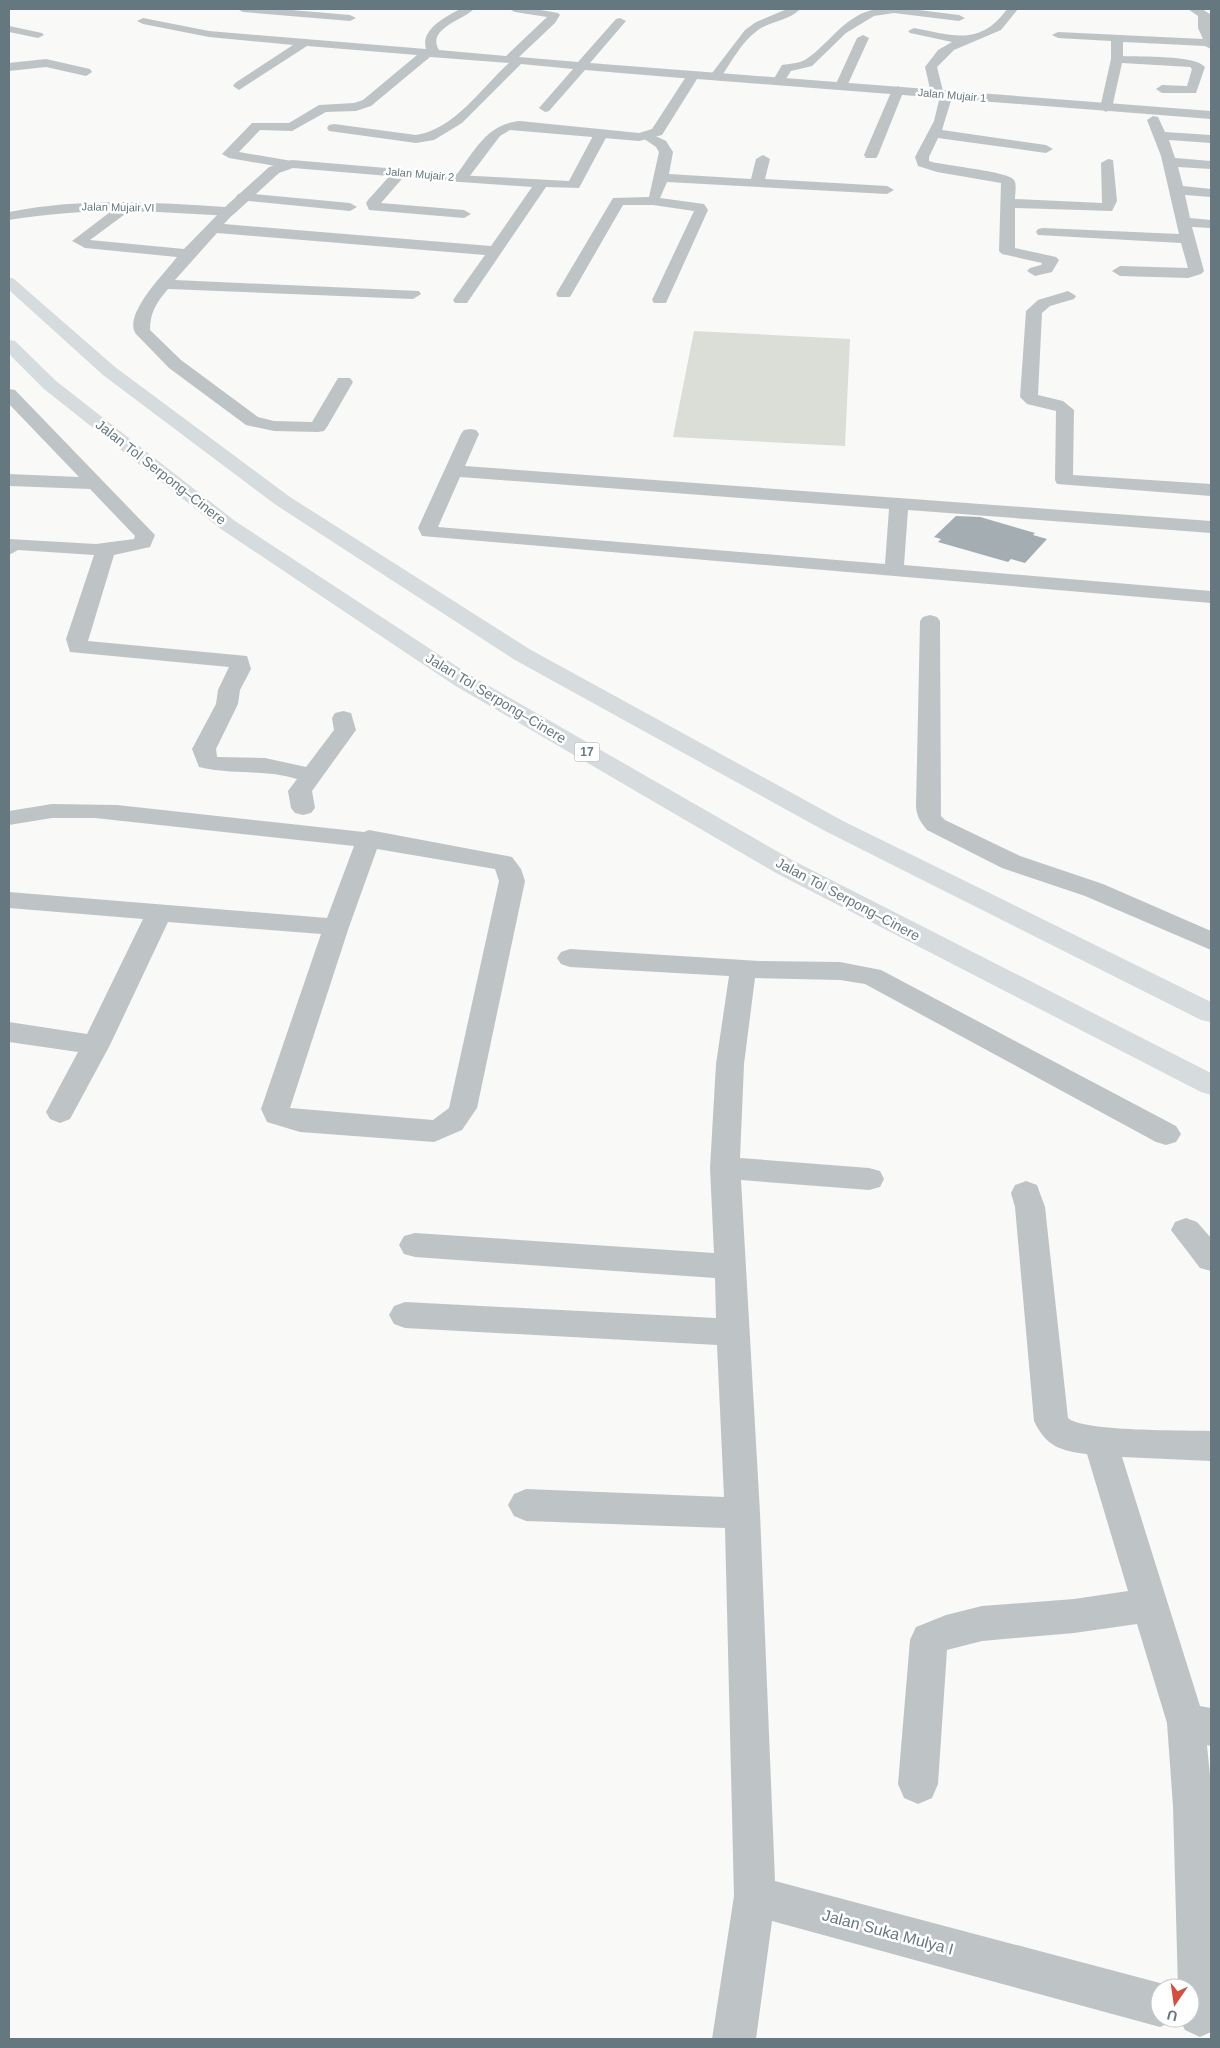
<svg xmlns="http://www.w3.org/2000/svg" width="1220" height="2048" font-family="Helvetica,sans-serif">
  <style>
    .green { fill: #daded7 }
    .building { fill: #a4aeb2 }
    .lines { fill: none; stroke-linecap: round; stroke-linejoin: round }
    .minor { fill: #bec4c6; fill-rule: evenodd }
    .tertiary { fill: #bec4c6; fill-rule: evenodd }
    .motorway { fill: #d6dbdd; fill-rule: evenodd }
    .labels { text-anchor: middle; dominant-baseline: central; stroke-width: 5; stroke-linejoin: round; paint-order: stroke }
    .far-street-label { font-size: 11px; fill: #66787f; stroke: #fff }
    .shield { fill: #fff; stroke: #94a0a5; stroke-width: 1 }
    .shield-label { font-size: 12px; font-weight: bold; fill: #66787f }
    .street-label { font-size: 14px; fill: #66787f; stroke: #fff }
    .near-street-label { font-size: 16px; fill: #66787f; stroke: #fff }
  </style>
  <rect width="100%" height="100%" fill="#f9f9f7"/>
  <!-- green -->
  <polygon class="green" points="694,331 850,339 845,446 673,437"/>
  <!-- building -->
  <polygon class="building" points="956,516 980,517 1035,533 1033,535 1047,539 1025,563 1011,559 1008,562 938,542 941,539 934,537"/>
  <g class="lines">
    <!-- minor -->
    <g class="minor">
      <polygon points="237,9 280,9 350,15 356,18 350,21 243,12"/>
      <path d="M460 9H474C463 20 426 29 439 50L506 56 547 17 515 12 509 9H535L558 13 560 15 555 23 519 57 578 62 616 19 620 18 626 21 590 63 693 71 699 75 693 79 585 70 549 111 545 112 539 108 573 69 521 64 462 123 434 140 416 143 329 131 327 128 329 125 334 124 416 135C455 129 481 88 509 63L430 57 371 106 356 111 326 112 292 131 260 130 239 152 292 161 294 164 292 167 287 168 229 158 222 154 252 123H289L319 105 354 103 363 100 417 55 307 46 239 90 233 86 235 83 293 45 209 37 143 24 137 21 143 18 209 31 426 49C420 30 445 17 460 9Z"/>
      <path d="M787 9H800C789 21 771 21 758 30 741 42 731 63 719 80H711L709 77 745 30 756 22Z"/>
      <path d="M878 9H911L959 15 965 18 959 21 894 13 874 16 846 33 812 66 791 71 782 85H774L772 82 782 65C789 64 799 63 805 60 830 44 845 13 878 9Z"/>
      <path d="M1007 9H1018L1001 30 954 50 937 67 943 91H951L953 94 942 130 1046 145 1053 149 1046 153 938 138 929 157V161C944 166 1008 171 1014 180 1017 184 1015 194 1015 199L1102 203 1101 163 1108 159 1113 160 1117 201 1112 211 1015 208V248L1056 257 1059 260 1052 272 1035 276 1027 271 1030 268 1041 265 1042 263 1002 254 999 251 1001 183 937 172 918 166 915 157 934 121 940 96H933L931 93 925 67 938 50 952 42 910 33 908 31 914 28C952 35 980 47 1007 9Z"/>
      <path d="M1188 9H1202L1210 14 1211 49 1205 46 1123 42V56C1140 57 1195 55 1205 67L1196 93H1162L1156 89 1162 85 1187 86 1192 69 1190 67 1122 63 1112 108 1106 112 1100 108 1111 59V41L1058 38 1052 35 1058 32 1203 39 1198 28V16Z"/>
      <polygon points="9,26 42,33 44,35 38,38 9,32"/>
      <polygon points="863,35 869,38 847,86 841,90 837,89 835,86 857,38"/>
      <polygon points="46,59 90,69 92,72 86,76 46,67 9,71 9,63"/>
      <polygon points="898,86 904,90 878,155 876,158 866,158 864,155 892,90"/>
      <polygon points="1153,116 1158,117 1165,132 1211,135 1211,143 1169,140 1175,158 1211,161 1211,169 1178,167 1183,186 1211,189 1211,197 1185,195 1190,218 1211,220 1211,228 1192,227 1204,271 1201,274 1188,278 1120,276 1112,271 1120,266 1188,268 1181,243 1038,235 1036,232 1038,229 1043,228 1179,234 1161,156 1147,120"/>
      <path d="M601 130 608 134 579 188 546 187 467 303H455L453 300 485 255 217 233 175 280 419 291 421 294 413 299 168 289C157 302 150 312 150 330L181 360 258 417 274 421 312 422 338 378H350L353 382 327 427 324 431 318 432 274 431 246 425 169 368 136 334C122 315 165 273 177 257L85 248 72 241 122 203 127 202 134 206 132 209 90 240 184 249 223 209 228 208 235 212 224 224 491 246 532 187 461 182 456 181 454 178 456 175 569 181 594 134Z"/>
      <polygon points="647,132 666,141 673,152 669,174 751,179 756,159 763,155 770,159 765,179 887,186 894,190 887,194 667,182 660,198 704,204 708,210 666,303 654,303 652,300 694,211 653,205 623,205 570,297 558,297 556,294 613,198 649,197 659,152 656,147 640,136"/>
      <polygon points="400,169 407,173 381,203 464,210 471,214 464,218 369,210 366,203 368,200 395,170"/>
      <polygon points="243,193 350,203 357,207 350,211 238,200 236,197 238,194"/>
      <polygon points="1068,291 1076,296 1074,299 1050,306 1042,313 1038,395 1063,401 1074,410 1073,475 1211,484 1211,496 1057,484 1055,480 1056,411 1027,404 1020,397 1026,311 1038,300"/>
      <path d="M9 389 15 390 155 535 150 547 114 555 88 641 247 656 251 669 240 690 238 704 216 749 217 757 265 758 306 767 334 730 332 718 335 713 343 711 351 713 356 730 312 791 315 808 311 813 303 815 295 813 291 808 288 791 297 779C264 769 231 775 199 767L192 749 216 704 218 690 229 667 70 652 66 639 94 555 18 550 9 555V539L96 544 134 539 135 536 90 489 9 486V474L79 477 9 404Z"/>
      <path d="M470 429 476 430 479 434 465 466 1211 521V533L908 510 904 565 1211 591V603L422 536 418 528 461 434 464 430ZM460 477 889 509 885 564 438 527Z"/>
      <path d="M930 615 937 617 940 621 941 816 945 820 1020 856 1103 884 1211 931V950L1085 896 1002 868 927 830C921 822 917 818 916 807L920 621 923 617Z"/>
      <path d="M52 804 117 805 364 832 369 830 512 857 521 869 525 881 477 1108 462 1130 434 1142 300 1132 267 1122 261 1109 321 934 168 922 110 1045 70 1119 60 1123 50 1119 46 1112 78 1052 9 1042V1022L87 1034 143 919 9 908V892L327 918 354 846 95 818H52L9 825V811ZM377 849 495 869 499 881 449 1108 433 1120 290 1108 349 927Z"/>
      <polygon points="570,949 759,961 840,962 881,970 1176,1126 1181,1134 1176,1142 1166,1145 1156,1142 865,984 840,980 755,978 744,1064 740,1158 869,1168 880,1171 884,1179 880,1187 869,1190 741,1180 760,1513 775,1881 1160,1983 1171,1988 1160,1988 1160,2018 1176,2018 1175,2020 1160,2027 772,1921 756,2039 712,2039 734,1896 725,1528 526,1521 514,1516 508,1505 514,1494 526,1489 724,1497 717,1345 405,1328 394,1324 389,1315 394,1306 405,1302 716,1318 715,1278 415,1257 404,1254 399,1245 404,1236 415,1233 714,1253 710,1168 716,1064 729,976 570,967 561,964 557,958 561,952"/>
      <path d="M1026 1181 1037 1185 1045 1207 1068 1418C1083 1432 1185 1430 1211 1431V1461L1122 1457 1200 1706 1211 1708V1746L1207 1745 1211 1786V2032L1200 2037 1185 2030 1179 2018H1190V1988H1178L1173 1806 1167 1723 1137 1624 1074 1633 982 1641 947 1650 938 1784 932 1798 918 1804 904 1798 898 1784 910 1640 916 1627 946 1615 982 1606 1074 1599 1128 1591 1087 1454C1060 1451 1046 1446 1034 1421L1015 1207 1011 1193 1015 1185Z"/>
      <polygon points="1186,1218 1197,1222 1211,1238 1211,1271 1200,1268 1171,1230 1175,1222"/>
    </g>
    <!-- tertiary -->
    <path class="tertiary" d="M693 71 1211 111V119L697 79 662 135 639 141 510 130 500 136 466 181 461 182 293 168 279 173 233 215 228 216C150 211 87 207 9 220V212C81 198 152 202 225 207L269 167 292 160 457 174C476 149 487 124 520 121L639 133 652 129 689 72Z"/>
    <!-- motorway -->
    <g class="motorway">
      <polygon points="9,277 14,279 115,367 290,497 531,650 843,821 1211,1002 1211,1022 1201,1020 825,831 515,660 276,505 103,375 9,290"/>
      <polygon points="9,340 15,341 56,381 235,521 470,675 794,861 1211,1073 1211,1095 1201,1092 776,873 454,685 221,529 44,389 9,354"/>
    </g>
  </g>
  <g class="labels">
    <!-- far-street labels -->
    <g class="far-street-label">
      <text transform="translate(952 95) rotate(5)">Jalan Mujair 1</text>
      <text transform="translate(420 174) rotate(5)">Jalan Mujair 2</text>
      <text transform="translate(118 207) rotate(1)">Jalan Mujair VI</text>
    </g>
    <!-- shield labels -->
    <rect class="shield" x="574.5" y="742.5" width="25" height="19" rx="4"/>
    <g class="shield-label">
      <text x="587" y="752">17</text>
    </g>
    <!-- street labels -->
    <g class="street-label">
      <text transform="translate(161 472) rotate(38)">Jalan Tol Serpong–Cinere</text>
      <text transform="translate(496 698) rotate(31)">Jalan Tol Serpong–Cinere</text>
      <text transform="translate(848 899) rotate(28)">Jalan Tol Serpong–Cinere</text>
    </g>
    <!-- near-street labels -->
    <g class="near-street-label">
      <text transform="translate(888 1932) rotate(15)">Jalan Suka Mulya I</text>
    </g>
  </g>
  <!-- border -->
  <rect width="1220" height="2048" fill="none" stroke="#66787f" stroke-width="20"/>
  <!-- north arrow -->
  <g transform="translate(1175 2003) rotate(193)"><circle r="24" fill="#ffffff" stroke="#c2c9cc"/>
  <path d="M0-4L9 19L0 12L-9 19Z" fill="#d2503e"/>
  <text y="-8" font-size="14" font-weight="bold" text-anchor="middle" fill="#66787f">U</text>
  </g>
</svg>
